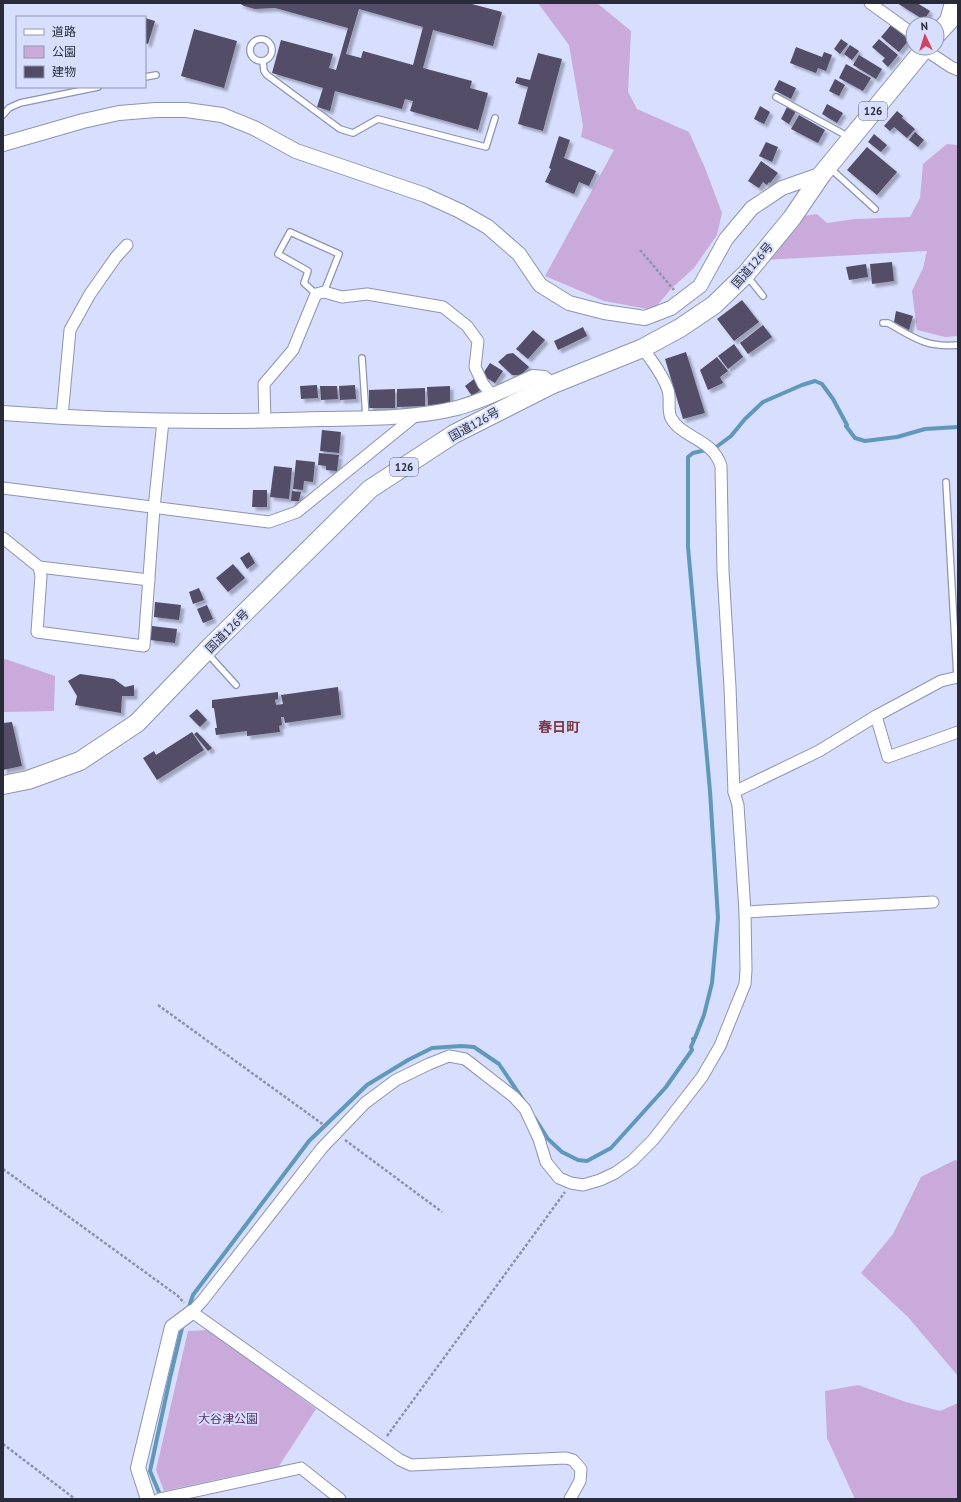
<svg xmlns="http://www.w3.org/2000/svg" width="961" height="1502" font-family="'PT Sans','Noto Sans JP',sans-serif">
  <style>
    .green { fill: #caaadb }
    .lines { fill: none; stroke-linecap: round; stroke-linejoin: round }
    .stream { stroke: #6098bb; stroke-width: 4 }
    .building { fill: #524d67; fill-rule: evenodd; filter: url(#shadow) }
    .service-casing { stroke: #8d94b1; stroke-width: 8 }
    .minor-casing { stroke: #8d94b1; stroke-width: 13 }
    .tertiary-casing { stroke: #8d94b1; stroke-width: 16 }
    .trunk-casing { stroke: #8d94b1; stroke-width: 20 }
    .path { stroke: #8d92aa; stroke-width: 2.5; stroke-dasharray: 3 2; stroke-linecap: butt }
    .service { stroke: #fff; stroke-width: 5.5 }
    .minor { stroke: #fff; stroke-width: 11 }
    .tertiary { stroke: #fff; stroke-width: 14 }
    .trunk { stroke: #fff; stroke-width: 18 }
    .labels { text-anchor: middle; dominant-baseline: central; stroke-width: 4; stroke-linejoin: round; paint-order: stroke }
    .shield { fill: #d7defe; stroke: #5d6173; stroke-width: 1 }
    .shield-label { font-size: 11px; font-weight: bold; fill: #292c38 }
    .street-label { font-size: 12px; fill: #292c38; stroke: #d7defe }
    .park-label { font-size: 12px; fill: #582e6c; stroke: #d7defe }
    .quarter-label { font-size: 14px; font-weight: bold; fill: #7e3643; stroke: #d7defe }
  </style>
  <defs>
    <filter id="shadow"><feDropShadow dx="3.5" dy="3.5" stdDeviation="1" flood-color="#0004"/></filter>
  </defs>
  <rect width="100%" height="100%" fill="#d7defe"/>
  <!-- green -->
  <g class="green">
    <polygon points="538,3 597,3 631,31 628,92 637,109 689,132 705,168 722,213 717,235 694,268 672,288 653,310 604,301 545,276 614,150 581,137 583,126 569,45"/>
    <polygon points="947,144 958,145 958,336 945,337 917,330 912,291 923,268 927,251 764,260 803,216 817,214 827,223 855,219 910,217 920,198 923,164"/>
    <polygon points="5,659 55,676 54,711 3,712 3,660"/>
    <polygon points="955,1160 958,1161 958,1376 908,1317 861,1273 893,1234 921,1177"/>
    <polygon points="210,1330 316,1409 279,1466 164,1491 156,1470 188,1331"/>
    <polygon points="858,1385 906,1402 940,1411 958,1403 958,1499 855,1499 827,1438 825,1391"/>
  </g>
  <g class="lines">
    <!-- stream -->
    <g class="stream">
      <polyline points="534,1117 548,1139 562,1152 578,1160 587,1161 611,1148 666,1087 692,1050 691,1047 694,1040 693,1039 695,1038 704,1015 712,983 718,918 710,791 688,547 688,457 693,453 715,448 731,436 745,419 763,402 802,385 815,381 822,384 833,399 847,425 846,426 855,438 865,441 897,437 925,429 958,427"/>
      <polyline points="188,1310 193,1295 309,1141 367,1085 408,1060 432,1048 461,1046 474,1047 499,1064 524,1101"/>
      <polyline points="161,1497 150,1471 170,1378 183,1324"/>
    </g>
  </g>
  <!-- building -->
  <g class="building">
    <path d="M239 3H468L502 12 493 46 433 30 423 68 472 81 470 88 488 93 478 130 410 111 413 101 405 99 402 109 335 91 330 111 317 107 323 88 272 73 281 40 333 54 329 68 336 70 348 28 275 8 255 9 244 6ZM359 9 423 27 413 65 363 51 361 58 346 54Z"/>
    <polygon points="897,3 917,3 930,11 924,20"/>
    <polygon points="145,18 155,21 148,44 145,43"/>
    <polygon points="891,25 909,40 899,52 881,37"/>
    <polygon points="194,29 237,41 224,88 181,76"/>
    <polygon points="841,39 848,44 840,54 834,49"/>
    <polygon points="879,39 898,55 888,67 882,61 885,58 872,47"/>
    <polygon points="850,45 859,51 852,60 844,54"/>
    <polygon points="796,47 822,57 824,52 832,55 826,71 818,68 816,73 790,63"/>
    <polygon points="538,53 562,59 543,131 518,124 528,87 515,83 517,77 530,80"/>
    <polygon points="859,55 882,69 876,79 853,65"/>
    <polygon points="846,64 871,78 863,91 839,78"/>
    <polygon points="835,79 845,85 839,96 829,91"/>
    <polygon points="779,80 796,88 791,99 774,90"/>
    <polygon points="827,104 843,113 837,123 822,114"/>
    <polygon points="760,106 770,112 764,124 754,119"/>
    <polygon points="787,107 796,111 789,124 781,119"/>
    <polygon points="897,111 903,116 902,118 915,129 907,138 894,127 890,131 884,126"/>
    <polygon points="799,115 825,130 818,143 791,129"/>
    <polygon points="915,132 924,140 918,147 909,140"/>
    <polygon points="874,134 887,145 881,152 868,142"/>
    <polygon points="559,136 570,140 564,158 596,171 589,186 579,182 574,194 545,182 551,169 549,168"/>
    <polygon points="766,142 778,147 772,162 759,156"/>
    <polygon points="867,147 897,172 877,195 847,170"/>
    <polygon points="761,161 778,173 770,183 769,182 767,185 763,182 759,188 748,181"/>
    <polygon points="892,262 894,281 872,284 870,264"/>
    <polygon points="866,264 868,277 849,280 846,267"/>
    <polygon points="742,300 759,322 734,341 717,319"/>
    <polygon points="896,311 913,316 909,330 894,322"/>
    <polygon points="763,325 772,337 748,354 740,343"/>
    <polygon points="583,327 587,336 558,350 554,341"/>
    <polygon points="533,330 545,340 528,359 516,349"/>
    <polygon points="734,344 743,357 728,369 718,356"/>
    <polygon points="686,352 705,413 683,419 665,359"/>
    <polygon points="513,353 529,367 521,375 512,375 498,362 507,354"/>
    <polygon points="717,357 728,371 720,377 723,383 708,390 700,370"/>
    <polygon points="490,363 503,371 495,383 482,375"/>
    <polygon points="474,379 482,389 472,396 465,386"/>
    <polygon points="317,385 318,398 301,399 300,386"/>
    <polygon points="355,385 356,399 340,400 339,386"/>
    <polygon points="320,386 337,386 338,399 321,400"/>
    <polygon points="450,386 450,404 428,405 427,387"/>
    <polygon points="425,388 425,406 397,407 397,389"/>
    <polygon points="395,389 395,408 369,408 369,390"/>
    <polygon points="322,430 341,432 339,453 320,451"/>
    <polygon points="319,453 339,455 337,471 326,470 326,466 318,465"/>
    <polygon points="296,460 315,462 313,482 304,481 303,490 293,489"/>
    <polygon points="274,466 292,468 289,499 270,497"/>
    <polygon points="253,490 267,490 267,507 252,507"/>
    <polygon points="292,491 301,492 299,501 291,501"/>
    <polygon points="249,552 255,563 247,569 240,558"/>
    <polygon points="233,564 245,578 228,592 216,578"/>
    <polygon points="199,588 204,600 193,604 189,592"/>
    <polygon points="155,602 181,605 179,620 154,617"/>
    <polygon points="207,605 213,619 203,623 197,609"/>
    <polygon points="152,626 177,629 175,643 150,640"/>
    <polygon points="80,674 114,679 125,687 134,685 134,696 122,696 121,713 75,705 77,696 68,681"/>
    <polygon points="338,687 341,715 285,723 284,717 281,717 282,725 279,726 280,732 247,736 247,731 216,735 215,728 217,728 214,708 212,708 212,700 278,692 278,699 275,700 276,705 283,704 281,695"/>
    <polygon points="197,709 207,720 200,727 189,716"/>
    <polygon points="12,722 22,766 3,770 3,723"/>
    <polygon points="192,732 204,750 157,780 143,758 154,751 156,755"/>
    <polygon points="197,732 212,748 208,751 194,734"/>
  </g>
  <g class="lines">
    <!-- service casing -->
    <g class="service-casing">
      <g id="service">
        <circle cx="261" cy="50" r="11"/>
        <polyline points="263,62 264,71 267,75 340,129 353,133 378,119 486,147 495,118"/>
        <polyline points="145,77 156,75"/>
        <polyline points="776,97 849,137"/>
        <polyline points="3,115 9,108 20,103 98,87"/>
        <polyline points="830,168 875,209"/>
        <polyline points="747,276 763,296"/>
        <polyline points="316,294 304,283 308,271 278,254 290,232 339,254 324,292"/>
        <path d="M883 323H888C914 338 927 348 958 345"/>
        <polyline points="362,358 366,417"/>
        <polyline points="946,482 957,677"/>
        <polyline points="207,653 236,685"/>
      </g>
    </g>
    <!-- minor casing -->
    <g class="minor-casing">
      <g id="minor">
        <polyline points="870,3 913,34"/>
        <polyline points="924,49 951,67 958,70"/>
        <polyline points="62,417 70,330 90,294 116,257 127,245"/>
        <polyline points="265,421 264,384 293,350 316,294 324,292 342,297 367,294 443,307 467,326 478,341 475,367 483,384 492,395"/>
        <polyline points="3,488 269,522 297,512 415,416"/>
        <polyline points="3,538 39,567 41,576 37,632 144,646 154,508 163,421"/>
        <polyline points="39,567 149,580"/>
        <polyline points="876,716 888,757 958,732"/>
        <polyline points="734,792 819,751 876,716 941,681 958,677"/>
        <polyline points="745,912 933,902"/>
        <polyline points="159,1499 301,1468 340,1499"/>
        <path d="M570 1499 580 1481 581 1469 573 1460 566 1458 411 1465 400 1460 192 1312 203 1300 322 1148 365 1103 396 1080 429 1064 449 1056 465 1059 514 1097 525 1109 539 1139 546 1162 559 1178 571 1183 583 1185 600 1180 615 1173 632 1161 653 1140 702 1077 720 1046 745 984 746 970 745 912 738 805 734 792 730 687 723 571 721 466C712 438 683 439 671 418 667 409 671 399 668 390 663 374 652 362 643 348"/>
      </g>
    </g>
    <!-- tertiary casing -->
    <g class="tertiary-casing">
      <g id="tertiary">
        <polyline points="3,144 83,121 119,113 156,110 186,110 222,115 254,128 296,151 425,195 460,211 488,227 519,254 540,285 569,303 604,312 645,318 671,308 700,286 726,239 752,208 782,188 822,174"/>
        <path d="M3 413C108 421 214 423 320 419 366 418 413 419 457 408 483 401 509 388 533 377L544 378 551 385"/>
        <polyline points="148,1499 138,1468 172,1327 192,1312"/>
      </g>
    </g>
    <!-- trunk casing -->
    <g class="trunk-casing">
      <g id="trunk">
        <polyline points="937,34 949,21 954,3"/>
        <polyline points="3,785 28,780 80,761 137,723 212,645 370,489 454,434 551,385 643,348 680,328 714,305 746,274 792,218 822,174 925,48"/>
      </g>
    </g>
    <!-- path -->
    <g class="path">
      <polyline points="640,250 674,290"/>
      <polyline points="158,1005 328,1128"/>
      <polyline points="345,1140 442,1212"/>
      <polyline points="3,1169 178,1296 184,1303"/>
      <polyline points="387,1436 565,1192"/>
      <polyline points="3,1444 75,1499"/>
    </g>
    <!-- service -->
    <use href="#service" class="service"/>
    <!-- minor -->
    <use href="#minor" class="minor"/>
    <!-- tertiary -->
    <use href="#tertiary" class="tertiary"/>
    <!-- trunk -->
    <use href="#trunk" class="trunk"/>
  </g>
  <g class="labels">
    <!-- shield labels -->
    <g class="shield">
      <rect x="859" y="102" width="28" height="18" rx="3"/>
      <rect x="390" y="458" width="28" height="18" rx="3"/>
    </g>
    <g class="shield-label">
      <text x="873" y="111">126</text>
      <text x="404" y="467">126</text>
    </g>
    <!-- street labels -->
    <g class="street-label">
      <text transform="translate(752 265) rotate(-49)">国道126号</text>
      <text transform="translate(474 424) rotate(-29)">国道126号</text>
      <text transform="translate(227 631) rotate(-45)">国道126号</text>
    </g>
    <!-- park labels -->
    <g class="park-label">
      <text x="228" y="1418">大谷津公園</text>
    </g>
    <!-- quarter labels -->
    <g class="quarter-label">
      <text x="559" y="727">春日町</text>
    </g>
  </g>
  <!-- border -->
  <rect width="961" height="1502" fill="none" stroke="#292c38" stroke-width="8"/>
  <!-- legend -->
  <rect x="16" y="16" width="130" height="72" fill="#d7defe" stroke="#9197af"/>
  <rect x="24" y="29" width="20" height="6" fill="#ffffff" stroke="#9197af"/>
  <text x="52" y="36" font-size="12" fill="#292c38">道路</text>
  <rect x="24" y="46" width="20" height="12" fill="#caaadb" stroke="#9197af"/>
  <text x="52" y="56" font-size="12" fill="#292c38">公園</text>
  <rect x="24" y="66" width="20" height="12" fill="#524d67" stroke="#9197af"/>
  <text x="52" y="76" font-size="12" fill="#292c38">建物</text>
  <!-- north arrow -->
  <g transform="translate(925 36) rotate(356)"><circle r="19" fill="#d7defe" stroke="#9197af"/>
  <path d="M0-3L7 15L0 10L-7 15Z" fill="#d24263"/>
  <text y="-6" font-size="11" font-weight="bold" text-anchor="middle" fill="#292c38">N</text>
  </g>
</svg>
